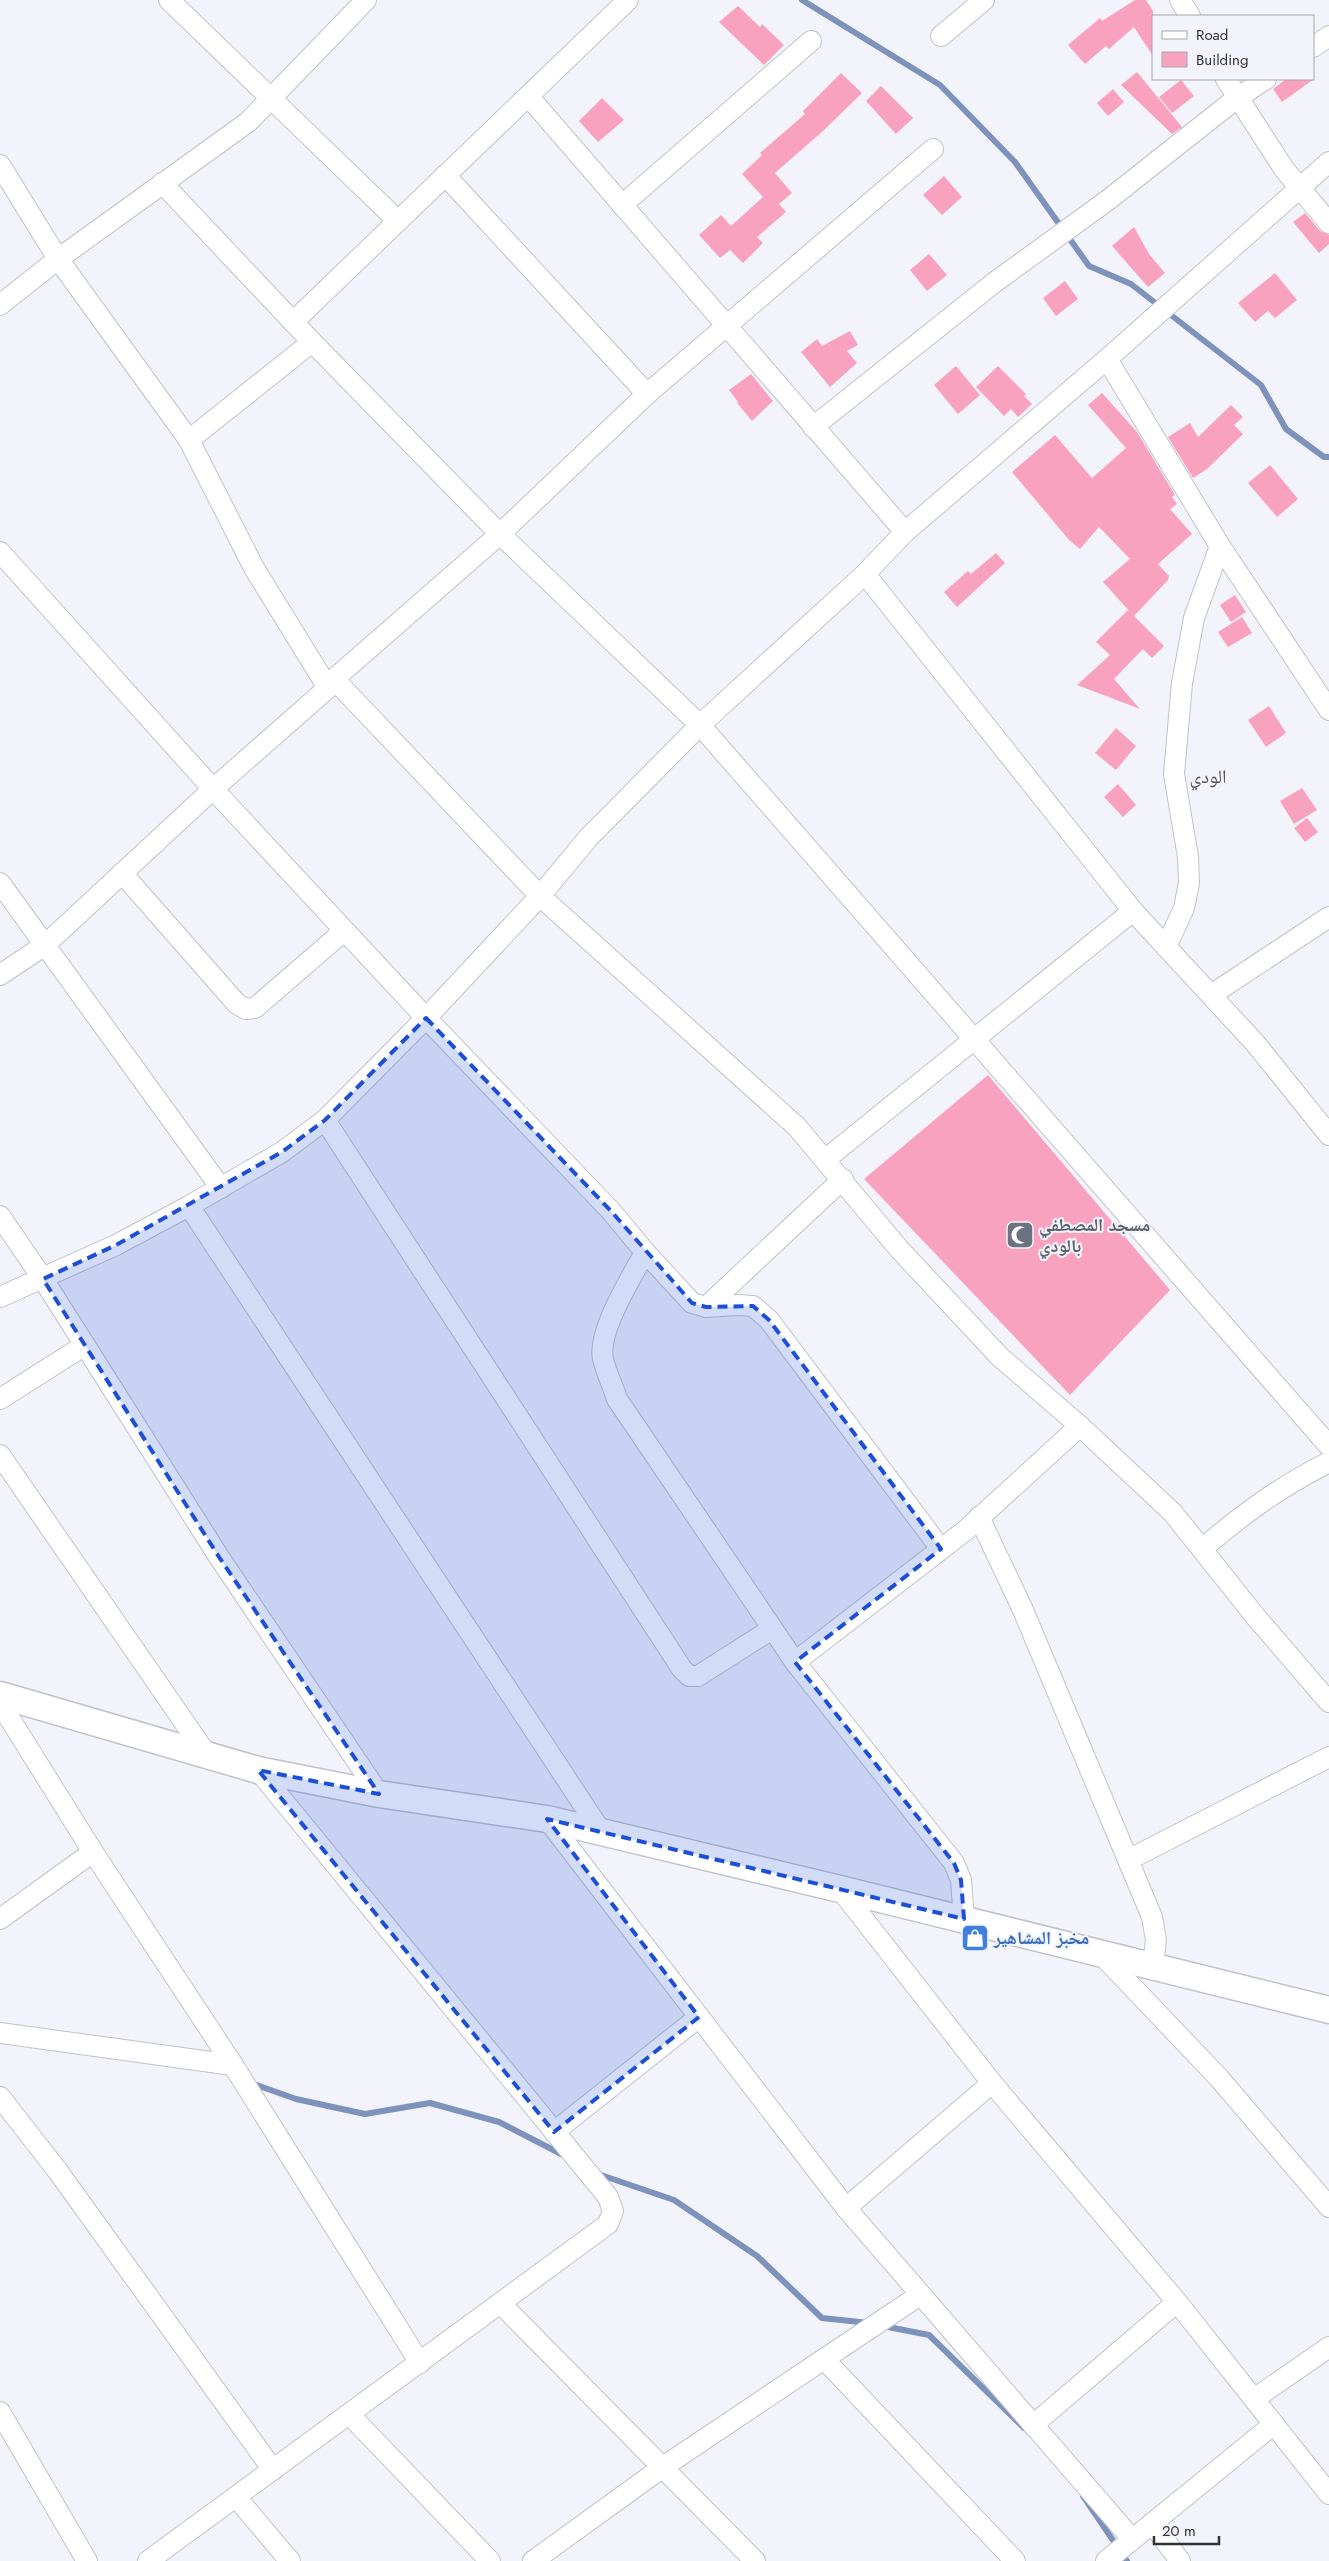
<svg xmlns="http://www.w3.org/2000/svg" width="1329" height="2561" font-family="Jost,'Noto Naskh Arabic',sans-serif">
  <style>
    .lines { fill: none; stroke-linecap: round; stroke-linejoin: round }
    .stream { stroke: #7d93bb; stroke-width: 6 }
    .building { fill: #f9a2c0 }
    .minor-casing { stroke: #c0c2c9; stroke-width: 22 }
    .tertiary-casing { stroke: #c0c2c9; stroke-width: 29 }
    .minor { stroke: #fff; stroke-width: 20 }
    .tertiary { stroke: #fff; stroke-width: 26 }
    .marked { fill: #1d4ed8; fill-opacity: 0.2; stroke: #1d4ed8; stroke-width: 4; stroke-dasharray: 10 6; stroke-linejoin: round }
    .labels { text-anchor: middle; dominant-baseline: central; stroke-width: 4; stroke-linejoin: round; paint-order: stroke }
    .worship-label { font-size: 18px; font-weight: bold; fill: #5b616d; stroke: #f3f4fb; text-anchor: start }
    .shop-label { font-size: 18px; font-weight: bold; fill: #366cbe; stroke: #f3f4fb; text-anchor: start }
    .neighbourhood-label { font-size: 19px; fill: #505157; stroke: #f3f4fb }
  </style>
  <rect width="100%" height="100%" fill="#f3f4fb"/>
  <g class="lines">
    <!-- stream -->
    <g class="stream">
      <polyline points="802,0 940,85 1015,162 1089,266 1131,284 1261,385 1286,429 1324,457 1329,457"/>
      <polyline points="251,2083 296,2099 365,2114 430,2103 499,2122 567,2157"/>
      <polyline points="598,2174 674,2200 757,2256 822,2318 869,2323"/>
      <polyline points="883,2326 929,2335 1024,2428"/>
      <polyline points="1083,2496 1127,2561"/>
    </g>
  </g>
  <!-- building -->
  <g class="building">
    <polygon points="1135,0 1146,0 1153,11 1153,56 1134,27 1109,49 1106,46 1085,64 1068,45 1100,18 1102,21"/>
    <polygon points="738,6 760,27 762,24 784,45 764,65 719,22"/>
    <polygon points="1137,72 1182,127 1172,134 1121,85"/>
    <polygon points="841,73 862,93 823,131 775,173 792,193 779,204 786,212 757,237 763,243 743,263 730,250 720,258 699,235 721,215 731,226 763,197 742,174 762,155 760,153 805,114 803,111"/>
    <polygon points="1286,79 1314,79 1282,102 1273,89"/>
    <polygon points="1181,80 1194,96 1172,113 1159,97"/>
    <polygon points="881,86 913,118 896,134 866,101"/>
    <polygon points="1113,89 1124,102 1108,116 1097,103"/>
    <polygon points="602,98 624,120 598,142 579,121"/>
    <polygon points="944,176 962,197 942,215 923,195"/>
    <polygon points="1305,213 1320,231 1329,235 1329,244 1319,253 1293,222"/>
    <polygon points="1134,227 1149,254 1165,273 1148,287 1112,246"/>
    <polygon points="929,254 947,275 927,291 910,270"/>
    <polygon points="1275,273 1297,300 1275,318 1268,311 1255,322 1238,303"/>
    <polygon points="1065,281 1078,299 1056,316 1043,298"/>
    <polygon points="850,331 858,345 847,351 857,363 830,387 801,352 817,339 822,346"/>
    <polygon points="956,366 980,395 958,414 934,385"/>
    <polygon points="998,366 1026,394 1024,396 1032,404 1018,417 1011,409 1004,416 976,387"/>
    <polygon points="751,374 773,401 752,421 737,403 738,402 729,390"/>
    <polygon points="1102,393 1137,432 1175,495 1172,497 1177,504 1170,509 1192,534 1158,564 1169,576 1168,580 1134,616 1164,646 1152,658 1143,649 1114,679 1140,709 1077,685 1110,655 1096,642 1128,610 1131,613 1103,582 1130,559 1099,527 1080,549 1069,540 1012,472 1055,435 1092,478 1126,448 1088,405"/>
    <polygon points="1231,405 1243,417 1234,425 1243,434 1207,469 1193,478 1168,437 1190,423 1198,437"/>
    <polygon points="1270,465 1298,499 1277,517 1248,483"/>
    <polygon points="996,553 1005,563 957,607 944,592 968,571 971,574"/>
    <polygon points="1235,595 1246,612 1231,622 1220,605"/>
    <polygon points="1242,617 1252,633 1228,647 1218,632"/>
    <polygon points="1269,706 1286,733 1266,747 1248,720"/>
    <polygon points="1116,728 1136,746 1116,770 1095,753"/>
    <polygon points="1118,784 1136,805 1123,817 1104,797"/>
    <polygon points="1302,788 1317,810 1294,824 1280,801"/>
    <polygon points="1307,818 1318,832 1305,842 1294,828"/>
    <polygon points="988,1075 1170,1290 1070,1395 864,1179"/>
  </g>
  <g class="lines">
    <!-- minor casing -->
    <g class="minor-casing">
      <g id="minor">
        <polyline points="169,0 397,220"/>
        <polyline points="1180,0 1190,16"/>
        <polyline points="941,36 984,0"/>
        <polyline points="1313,47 1329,36"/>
        <polyline points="1226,79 1284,169 1329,223"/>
        <polyline points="529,97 905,532"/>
        <polyline points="0,165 58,259 189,440 254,568 328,688"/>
        <polyline points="445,175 647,394"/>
        <polyline points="162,183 312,342 500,534 700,725 1329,1446"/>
        <polyline points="622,205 811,41"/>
        <polyline points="0,305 58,259 248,122 366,0"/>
        <polyline points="293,322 628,0"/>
        <polyline points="1107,359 1220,546 1329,710"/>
        <polyline points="813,427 995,282 1108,200 1237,98 1266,79"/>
        <polyline points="189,440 312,342"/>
        <polyline points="0,552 213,789 426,1018 611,1211 645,1252 692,1303 706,1307 738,1305 753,1306 769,1320 941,1549"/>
        <polyline points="865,574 1133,911 1255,1043 1329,1135"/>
        <polyline points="334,679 540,896 797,1127 900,1250 1000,1357 1080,1426 1173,1513 1255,1616 1329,1702"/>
        <polyline points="122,873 237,1004 246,1009 255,1008 344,931"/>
        <polyline points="0,883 221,1188"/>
        <polyline points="1166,947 1184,908 1189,883 1188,857 1174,774 1182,683 1194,618 1220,546"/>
        <polyline points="0,975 45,945 213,789 328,688 334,679 500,534 647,394 933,149"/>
        <polyline points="1211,995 1329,917"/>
        <polyline points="325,1120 682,1669 689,1676 698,1676 772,1629"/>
        <polyline points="826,1159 1133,911"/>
        <polyline points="189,1206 602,1833"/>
        <polyline points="0,1216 43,1279 219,1557 379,1794"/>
        <path d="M645 1252C632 1277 597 1331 603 1359 606 1372 613 1386 617 1399L795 1662 954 1863 961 1880 964 1919"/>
        <polyline points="0,1297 116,1245 189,1206 282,1152 325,1120 426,1018 540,896 589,837 700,725 865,574 905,532 1107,359 1329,162"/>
        <polyline points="706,1307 843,1179"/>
        <polyline points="0,1399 85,1345"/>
        <polyline points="0,1455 209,1758"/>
        <polyline points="979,1517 1023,1610 1152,1917 1156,1940 1153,1966"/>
        <path d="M1202 1549C1244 1513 1280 1487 1329 1462"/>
        <polyline points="795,1662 966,1530 1080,1426"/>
        <polyline points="0,1703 93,1852 233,2065 420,2363"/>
        <polyline points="547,1819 846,2208 1132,2539"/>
        <polyline points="1128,1860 1329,1757"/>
        <polyline points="840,1889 992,2083 1177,2302 1329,2494"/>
        <polyline points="0,1919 93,1852"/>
        <polyline points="1100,1953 1219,2078 1329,2207"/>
        <polyline points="0,2033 233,2065"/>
        <polyline points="0,2097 57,2170 273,2470"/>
        <polyline points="554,2132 699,2017"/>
        <polyline points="846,2208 992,2083"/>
        <polyline points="501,2304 755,2561"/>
        <polyline points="824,2359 920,2295"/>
        <polyline points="1254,2399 1329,2347"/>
        <polyline points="0,2412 87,2561"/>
        <polyline points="349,2414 490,2561"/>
        <polyline points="1033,2425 1177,2302"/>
        <polyline points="236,2497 290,2561"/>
        <polyline points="1152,2523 1180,2561"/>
        <polyline points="148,2561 608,2224 613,2211 608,2197 258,1770"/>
        <polyline points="533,2561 663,2467 824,2359 1015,2561"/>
        <polyline points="1106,2561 1274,2424"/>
      </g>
    </g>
    <!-- tertiary casing -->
    <g class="tertiary-casing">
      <polyline id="tertiary" points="0,1695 258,1770 379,1794 547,1819 840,1889 1329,2010"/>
    </g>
    <!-- minor -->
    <use href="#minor" class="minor"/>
    <!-- tertiary -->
    <use href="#tertiary" class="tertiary"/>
  </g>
  <!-- marked area -->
  <path class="marked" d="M426 1018 611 1211 692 1303 706 1307 753 1306 769 1320 941 1549 795 1662 954 1863 961 1880 964 1919 547 1819 699 2017 554 2132 258 1770 379 1794 219 1557 43 1279 116 1245 282 1152 325 1120Z"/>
  <!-- icons -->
  <defs>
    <g id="mosque-square" transform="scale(1.4375)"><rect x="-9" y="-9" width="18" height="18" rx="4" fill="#6b7280" stroke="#f3f4fb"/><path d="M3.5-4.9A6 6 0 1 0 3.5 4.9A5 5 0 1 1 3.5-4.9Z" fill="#fff"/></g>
    <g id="shop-square" transform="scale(1.4375)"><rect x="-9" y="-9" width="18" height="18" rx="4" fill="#3f7fe0" stroke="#f3f4fb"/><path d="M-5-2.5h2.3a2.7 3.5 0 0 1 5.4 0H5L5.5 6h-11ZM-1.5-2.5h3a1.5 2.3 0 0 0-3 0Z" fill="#fff"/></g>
  </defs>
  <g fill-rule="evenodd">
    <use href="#mosque-square" x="1020" y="1235"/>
    <use href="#shop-square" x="975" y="1938"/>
  </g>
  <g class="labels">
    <!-- worship labels -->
    <g class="worship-label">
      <text x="1039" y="1225">مسجد المصطفي<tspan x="1039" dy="21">بالودي</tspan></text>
    </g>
    <!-- shop labels -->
    <g class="shop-label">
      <text x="994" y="1938">مخبز المشاهير</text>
    </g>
    <!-- neighbourhood labels -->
    <g class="neighbourhood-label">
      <text x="1208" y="776">الودي</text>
    </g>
  </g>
  <!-- legend -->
  <rect x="1152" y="15" width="162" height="65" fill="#f3f4fb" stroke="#a5a6ab"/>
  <rect x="1162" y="31" width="25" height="8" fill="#ffffff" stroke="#a5a6ab"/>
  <text x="1196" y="40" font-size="15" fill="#313234">Road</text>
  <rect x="1162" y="52" width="25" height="15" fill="#f9a2c0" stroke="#a5a6ab"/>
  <text x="1196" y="65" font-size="15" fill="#313234">Building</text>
  <!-- scale -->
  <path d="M1154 2536v8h65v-8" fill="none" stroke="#313234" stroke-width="2.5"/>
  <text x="1162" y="2536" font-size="15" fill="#313234" stroke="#f3f4fb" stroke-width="4" paint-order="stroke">20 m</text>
</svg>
